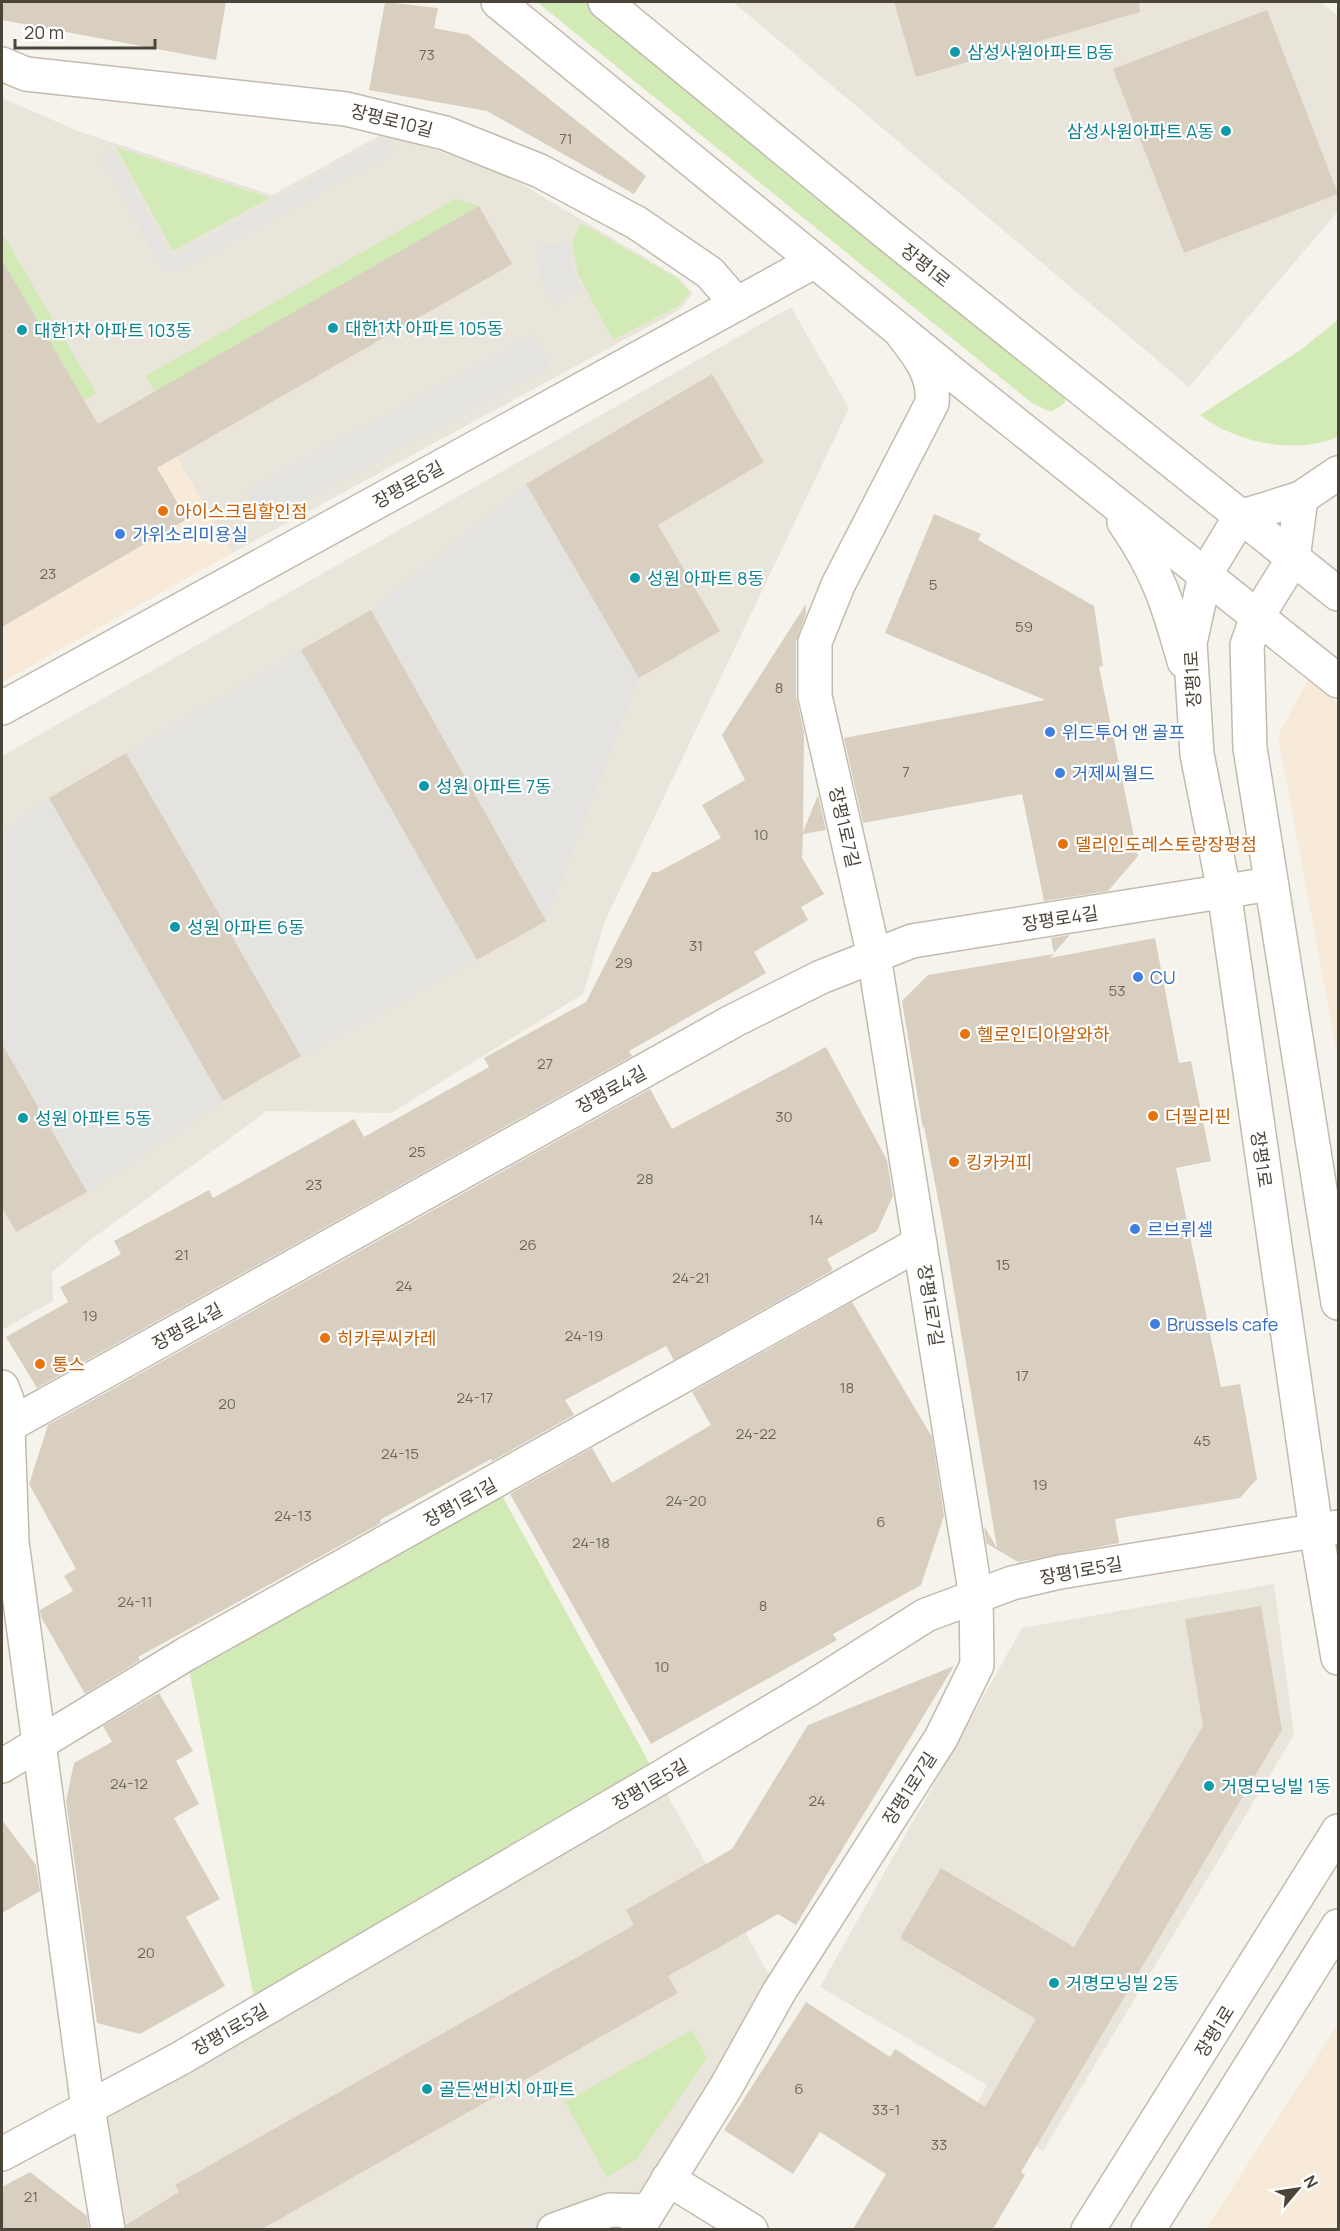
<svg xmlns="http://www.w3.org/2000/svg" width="1340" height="2231" font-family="Manrope,'Noto Sans KR',sans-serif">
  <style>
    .residential { fill: #eae5da }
    .commercial { fill: #f7ead8 }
    .green { fill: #d2eab5 }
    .parking { fill: #e5e3e0 }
    .building { fill: #d8cfc1 }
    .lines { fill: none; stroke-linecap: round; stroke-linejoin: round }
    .minor-casing { stroke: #c2bbae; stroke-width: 36 }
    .minor { stroke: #fff; stroke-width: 33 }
    .culture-dot { fill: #0f9aa8; stroke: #fff; stroke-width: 2 }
    .food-dot { fill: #e8710a; stroke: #fff; stroke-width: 2 }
    .shop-dot { fill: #3f7fe0; stroke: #fff; stroke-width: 2 }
    .labels { text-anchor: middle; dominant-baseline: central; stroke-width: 4.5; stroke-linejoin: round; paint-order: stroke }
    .number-label { font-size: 15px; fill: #6e675b }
    .culture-label { font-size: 18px; fill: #0d838f; stroke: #fff; text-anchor: start }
    .street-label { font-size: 18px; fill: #4b4439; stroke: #fff }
    .food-label { font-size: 18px; fill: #c56008; stroke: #fff; text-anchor: start }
    .shop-label { font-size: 18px; fill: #366cbe; stroke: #fff; text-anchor: start }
  </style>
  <rect width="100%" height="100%" fill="#f6f3ec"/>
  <!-- residential -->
  <g class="residential">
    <polygon points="733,2 1321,2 1338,16 1338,211 1189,387"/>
    <polygon points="2,98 78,131 272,195 386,132 510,177 679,278 693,294 679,310 232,553 202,501 2,483"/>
    <polygon points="791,307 849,408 605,921 583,994 391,1113 267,1111 89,1241 52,1272 53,1301 2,1330 2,833 4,831 2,826 2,756"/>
    <polygon points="1274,1584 1294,1735 1043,2151 974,2110 987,2085 820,1987 1022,1628"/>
    <polygon points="658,1779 779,1992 648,2211 554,2229 108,2229 88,2108"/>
  </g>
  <!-- commercial -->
  <g class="commercial">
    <polygon points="147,404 232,553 2,682 2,483"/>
    <polygon points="1308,680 1338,704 1338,1059 1278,736"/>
    <polygon points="1338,2024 1338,2229 1206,2229"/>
  </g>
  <!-- green -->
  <g class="green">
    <polygon points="537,2 590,2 1065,393 1065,403 1051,412 1032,403"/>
    <polygon points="116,147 269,198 173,251"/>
    <polygon points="455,199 479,206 155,392 146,376"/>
    <polygon points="581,223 678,279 690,293 678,306 613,340 578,274 572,241"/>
    <polygon points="2,233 96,393 84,400 2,260"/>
    <path d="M1338 320V437C1294 455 1237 443 1200 415L1299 351Z"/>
    <polygon points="495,1483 658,1779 257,2013 186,1654"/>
    <polygon points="692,2030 707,2058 636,2160 607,2177 565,2102"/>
  </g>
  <!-- parking -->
  <g class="parking">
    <polygon points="386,138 394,152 177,272 163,270 100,156 113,149 170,254 176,255"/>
    <polygon points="569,242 574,274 582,289 554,306 542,284 536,246"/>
    <polygon points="534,334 551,366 261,524 244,492"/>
    <polygon points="526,484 639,678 546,921 371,610"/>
    <polygon points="301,650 477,960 301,1056 126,753"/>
    <polygon points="49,798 223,1101 87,1192 2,1044 2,833"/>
  </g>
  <!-- building -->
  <g class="building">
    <polygon points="3,2 226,2 216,60 2,20"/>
    <polygon points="385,2 438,8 434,28 469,35 646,176 634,194 487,111 369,90"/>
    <polygon points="894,2 1139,2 1140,12 916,77"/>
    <polygon points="1267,10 1338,194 1184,253 1113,69"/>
    <polygon points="479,206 512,264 157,468 187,519 2,627 2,260 98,424"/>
    <polygon points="712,374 764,462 658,525 720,631 639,678 526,484"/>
    <polygon points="934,514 981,534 978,540 1094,606 1103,666 1099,667 1138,856 1108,891 1044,901 1022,794 863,823 844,738 1045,700 885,633"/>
    <polygon points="806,604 806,614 796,642 796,696 804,733 803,832 818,795 826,830 803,834 802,858 824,894 801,907 808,920 754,952 766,973 629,1051 632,1056 37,1388 6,1337 68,1302 60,1287 121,1254 114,1241 209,1190 213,1198 354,1119 364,1137 489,1067 484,1058 586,1002 652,872 658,872 721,838 702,805 745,780 722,735"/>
    <polygon points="371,610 546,921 477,960 301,650"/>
    <polygon points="126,753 301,1056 223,1101 49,798"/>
    <polygon points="1070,935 1054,953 1051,938"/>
    <polygon points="1155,938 1179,1063 1191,1061 1211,1161 1176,1168 1221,1387 1240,1384 1257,1479 1240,1498 1115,1519 1119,1543 1018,1562 986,1543 984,1526 997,1548 942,1220 924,1126 923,1129 902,1001 928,975 1054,954 1050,958"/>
    <polygon points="2,1044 87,1192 16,1232 2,1208"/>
    <polygon points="826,1047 887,1160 893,1196 877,1231 827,1259 833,1270 674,1360 666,1346 565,1400 574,1415 492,1461 491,1459 380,1520 381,1523 138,1657 140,1660 85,1694 41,1617 40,1610 73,1591 64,1576 76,1569 29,1484 48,1425 650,1089 672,1129"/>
    <polygon points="852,1302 932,1437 944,1516 921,1585 833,1634 837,1640 651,1744 510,1494 592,1448 612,1483 711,1425 692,1392"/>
    <polygon points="1261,1606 1282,1730 1021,2172 1025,2175 993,2229 853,2229 886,2174 820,2132 793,2174 724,2130 806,2002 890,2057 895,2049 985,2107 1036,2019 900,1938 941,1868 1074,1947 1203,1726 1185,1619"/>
    <polygon points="954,1666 796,1925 778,1914 668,1976 678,1993 262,2229 126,2229 126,2225 179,2192 175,2185 634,1925 626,1910 732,1849 808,1725"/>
    <polygon points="159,1693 193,1751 176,1761 199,1804 174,1818 220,1899 186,1917 225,1986 140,2034 97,2023 66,1801 74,1763 112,1742 103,1726"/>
    <polygon points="2,1820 36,1865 40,1891 2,1913"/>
    <polygon points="30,2172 87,2216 89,2229 2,2229 2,2187"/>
  </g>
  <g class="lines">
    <!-- minor casing -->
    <g class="minor-casing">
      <g id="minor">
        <polyline points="498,2 953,374 1338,681"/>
        <polyline points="605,2 889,235 1338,594"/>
        <polyline points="2,64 26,74 346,109 445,133 540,171 637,223 710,273 737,304"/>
        <polyline points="1301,498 1338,473"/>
        <polyline points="1240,517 1205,575 1190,643 1197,754 1224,891 1316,1530 1338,1658"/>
        <polyline points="1240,517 1301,498 1293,559 1257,617 1247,645 1250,748 1338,1303"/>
        <path d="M1124 522C1158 571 1168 604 1184 661"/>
        <polyline points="2,708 815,261"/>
        <polyline points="2,1387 7,1400 12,1542 88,2108 108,2230"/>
        <polyline points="2,1429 733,1021 821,977 912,941 1270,884"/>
        <polyline points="2,1766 186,1654 920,1243"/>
        <polyline points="2,2154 181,2058 658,1779 806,1691 926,1615 1012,1583 1060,1572 1338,1527"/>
        <polyline points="668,2179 751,2230"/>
        <polyline points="554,2230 610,2210 648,2211"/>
        <path d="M637 2230 726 2087 779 1992 941 1738 977 1665 976 1597 874 956 815 696V642L838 585 932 403C935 373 916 352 899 330"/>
        <polyline points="1088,2230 1338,1831"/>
        <polyline points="1148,2230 1338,1926"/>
      </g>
    </g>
    <!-- minor -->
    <use href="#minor" class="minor"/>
  </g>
  <!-- markers -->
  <g class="culture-dot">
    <circle cx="955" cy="52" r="6"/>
    <circle cx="1226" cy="131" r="6"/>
    <circle cx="333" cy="328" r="6"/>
    <circle cx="22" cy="330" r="6"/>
    <circle cx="635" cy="578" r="6"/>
    <circle cx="424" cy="786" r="6"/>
    <circle cx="175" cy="927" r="6"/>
    <circle cx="23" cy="1118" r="6"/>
    <circle cx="1209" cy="1786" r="6"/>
    <circle cx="1054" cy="1983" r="6"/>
    <circle cx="427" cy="2089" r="6"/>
  </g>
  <g class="food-dot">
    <circle cx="163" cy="511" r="6"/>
    <circle cx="1063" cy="844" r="6"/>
    <circle cx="965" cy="1034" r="6"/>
    <circle cx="1153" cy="1116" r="6"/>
    <circle cx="954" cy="1162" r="6"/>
    <circle cx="325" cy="1338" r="6"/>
    <circle cx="40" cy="1364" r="6"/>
  </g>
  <g class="shop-dot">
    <circle cx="120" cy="534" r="6"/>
    <circle cx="1050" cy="732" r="6"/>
    <circle cx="1060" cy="773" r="6"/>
    <circle cx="1138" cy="977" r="6"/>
    <circle cx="1135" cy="1229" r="6"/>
    <circle cx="1155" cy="1324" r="6"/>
  </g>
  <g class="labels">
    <!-- number labels -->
    <g class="number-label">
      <text x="427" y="54">73</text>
      <text x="566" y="138">71</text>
      <text x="48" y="573">23</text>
      <text x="933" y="584">5</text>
      <text x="1024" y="626">59</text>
      <text x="779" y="687">8</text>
      <text x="906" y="771">7</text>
      <text x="761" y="834">10</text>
      <text x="696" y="945">31</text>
      <text x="624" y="962">29</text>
      <text x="1117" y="990">53</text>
      <text x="545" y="1063">27</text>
      <text x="784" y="1116">30</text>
      <text x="417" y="1151">25</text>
      <text x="645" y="1178">28</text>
      <text x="314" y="1184">23</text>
      <text x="816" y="1219">14</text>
      <text x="528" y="1244">26</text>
      <text x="182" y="1254">21</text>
      <text x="1003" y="1264">15</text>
      <text x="691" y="1277">24-21</text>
      <text x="404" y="1285">24</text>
      <text x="90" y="1315">19</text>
      <text x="584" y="1335">24-19</text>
      <text x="1022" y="1375">17</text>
      <text x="847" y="1387">18</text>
      <text x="475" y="1397">24-17</text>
      <text x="227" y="1403">20</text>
      <text x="756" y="1433">24-22</text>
      <text x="1202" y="1440">45</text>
      <text x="400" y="1453">24-15</text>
      <text x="1040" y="1484">19</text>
      <text x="686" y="1500">24-20</text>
      <text x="293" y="1515">24-13</text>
      <text x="881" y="1521">6</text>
      <text x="591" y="1542">24-18</text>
      <text x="135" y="1601">24-11</text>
      <text x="763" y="1605">8</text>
      <text x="662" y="1666">10</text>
      <text x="129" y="1783">24-12</text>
      <text x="817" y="1800">24</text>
      <text x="146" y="1952">20</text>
      <text x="799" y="2088">6</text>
      <text x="886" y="2109">33-1</text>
      <text x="939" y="2144">33</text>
      <text x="31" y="2196">21</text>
    </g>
    <!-- culture labels -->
    <g class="culture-label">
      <text x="967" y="52">삼성사원아파트 B동</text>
      <text x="1214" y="131" text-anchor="end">삼성사원아파트 A동</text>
      <text x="345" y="328">대한1차 아파트 105동</text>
      <text x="34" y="330">대한1차 아파트 103동</text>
      <text x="647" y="578">성원 아파트 8동</text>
      <text x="436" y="786">성원 아파트 7동</text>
      <text x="187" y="927">성원 아파트 6동</text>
      <text x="35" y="1118">성원 아파트 5동</text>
      <text x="1221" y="1786">거명모닝빌 1동</text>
      <text x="1066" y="1983">거명모닝빌 2동</text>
      <text x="439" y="2089">골든썬비치 아파트</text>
    </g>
    <!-- street labels -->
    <g class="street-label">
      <text transform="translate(392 120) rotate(14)">장평로10길</text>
      <text transform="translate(926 265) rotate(39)">장평1로</text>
      <text transform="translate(408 484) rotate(-29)">장평로6길</text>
      <text transform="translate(1192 679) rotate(-93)">장평1로</text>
      <text transform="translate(845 827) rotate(77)">장평1로7길</text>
      <text transform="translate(1060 918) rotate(-9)">장평로4길</text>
      <text transform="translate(611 1089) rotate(-29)">장평로4길</text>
      <text transform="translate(1262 1159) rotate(82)">장평1로</text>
      <text transform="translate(931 1305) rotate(81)">장평1로7길</text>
      <text transform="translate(187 1326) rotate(-29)">장평로4길</text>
      <text transform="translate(460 1502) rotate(-29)">장평1로1길</text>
      <text transform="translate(1081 1570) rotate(-10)">장평1로5길</text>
      <text transform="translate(650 1784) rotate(-30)">장평1로5길</text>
      <text transform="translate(909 1788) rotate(-57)">장평1로7길</text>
      <text transform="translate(230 2029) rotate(-30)">장평1로5길</text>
      <text transform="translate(1214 2031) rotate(-58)">장평1로</text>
    </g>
    <!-- food labels -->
    <g class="food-label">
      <text x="175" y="511">아이스크림할인점</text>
      <text x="1075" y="844">델리인도레스토랑장평점</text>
      <text x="977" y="1034">헬로인디아알와하</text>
      <text x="1165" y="1116">더필리핀</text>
      <text x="966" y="1162">킹카커피</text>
      <text x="337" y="1338">히카루씨카레</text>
      <text x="52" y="1364">통스</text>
    </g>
    <!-- shop labels -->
    <g class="shop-label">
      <text x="132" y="534">가위소리미용실</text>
      <text x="1062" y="732">위드투어 앤 골프</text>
      <text x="1072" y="773">거제씨월드</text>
      <text x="1150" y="977">CU</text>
      <text x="1147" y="1229">르브뤼셀</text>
      <text x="1167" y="1324">Brussels cafe</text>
    </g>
  </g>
  <!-- border -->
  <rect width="1340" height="2231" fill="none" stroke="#4b4439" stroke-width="6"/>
  <!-- north arrow -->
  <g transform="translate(1298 2189) rotate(61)" stroke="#ffffff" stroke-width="4.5" paint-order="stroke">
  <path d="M0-4.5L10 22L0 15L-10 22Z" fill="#4b4439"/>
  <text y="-9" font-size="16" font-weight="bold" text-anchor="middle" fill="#4b4439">N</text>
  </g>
  <!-- scale -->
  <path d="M15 39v9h140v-9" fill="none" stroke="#4b4439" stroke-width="3"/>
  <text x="24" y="39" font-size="18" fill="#4b4439" stroke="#ffffff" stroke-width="4.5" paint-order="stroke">20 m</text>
</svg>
